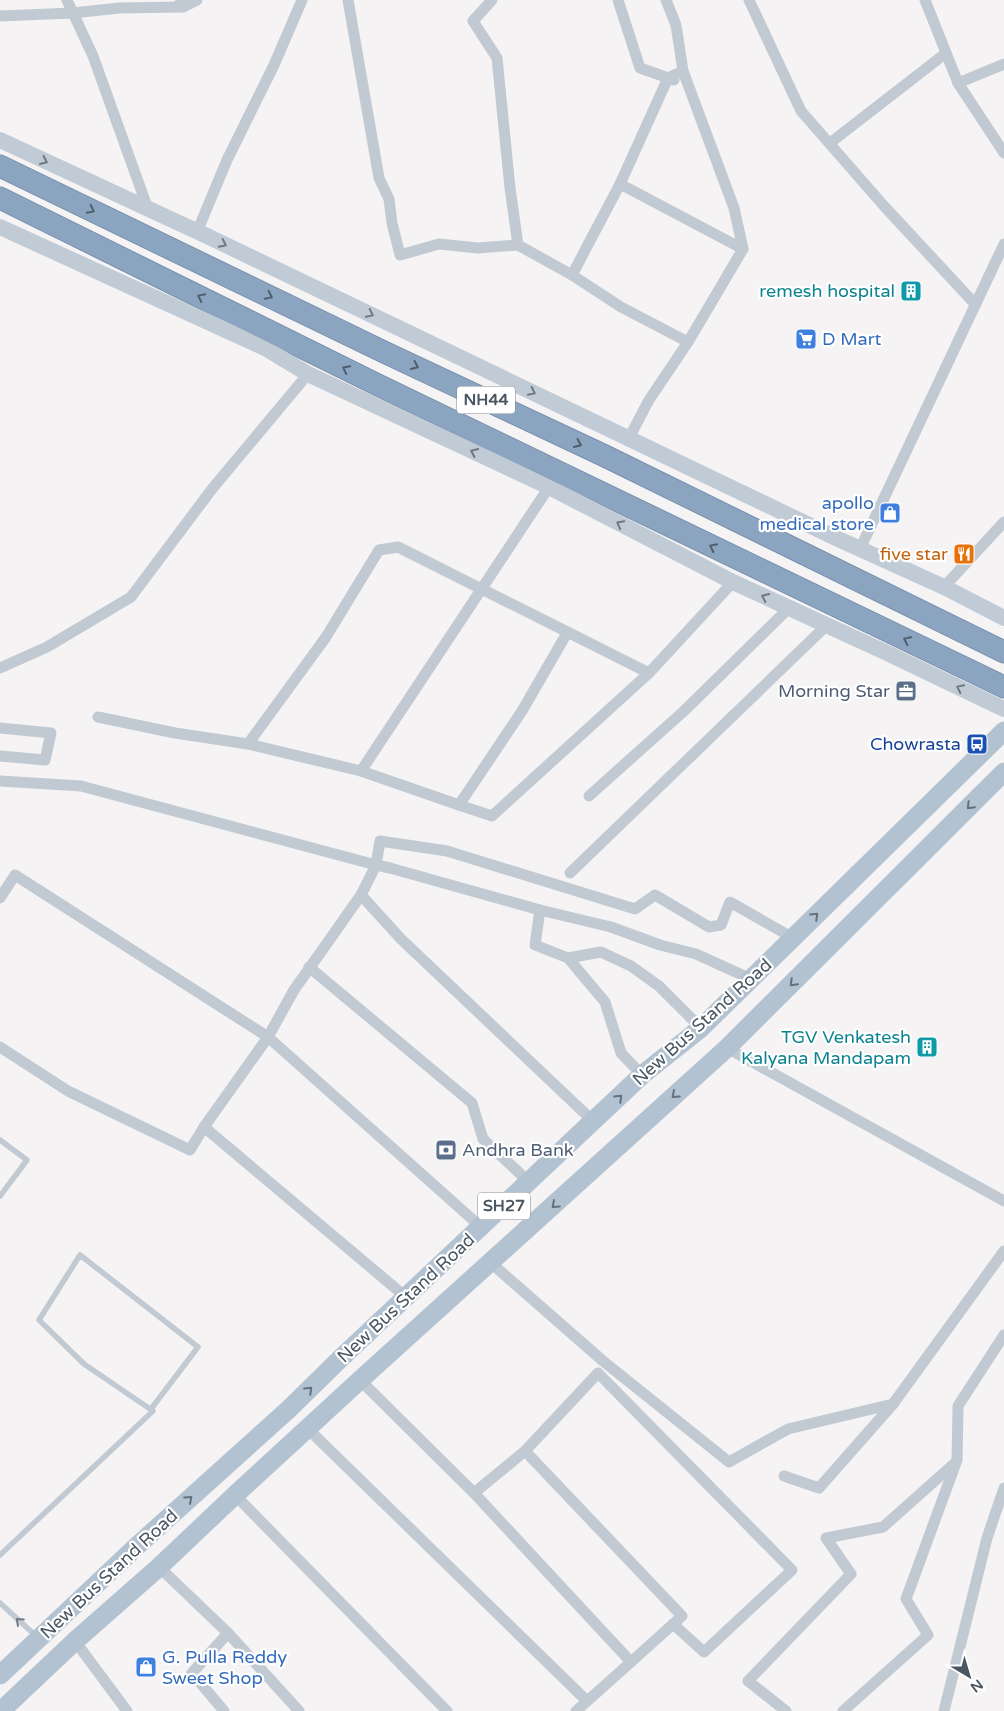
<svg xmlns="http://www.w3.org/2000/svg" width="1004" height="1711" font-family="'Varela Round',sans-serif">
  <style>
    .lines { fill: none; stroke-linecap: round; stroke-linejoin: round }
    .highway-casing { stroke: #7690ad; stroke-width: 23 }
    .lane { stroke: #c1cad2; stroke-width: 5.5 }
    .street { stroke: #c1cad2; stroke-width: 11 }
    .secondary { stroke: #c1cbd6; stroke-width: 16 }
    .primary { stroke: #b3c2d1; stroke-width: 19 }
    .highway { stroke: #8ba5c1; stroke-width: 21 }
    .oneway { stroke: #6e7984 }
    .oneway2 { stroke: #505e6b }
    .oneway3 { stroke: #64717d }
    .oneway4 { stroke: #6e7983 }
    .labels { text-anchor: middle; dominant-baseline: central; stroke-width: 4.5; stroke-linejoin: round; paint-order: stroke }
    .shield { fill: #fff; stroke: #808990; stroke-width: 1 }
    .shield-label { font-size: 16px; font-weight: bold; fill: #4a5661 }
    .culture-label { font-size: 18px; fill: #0d838f; stroke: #fff; text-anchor: end }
    .shop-label { font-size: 18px; fill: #366cbe; stroke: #fff; text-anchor: start }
    .food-label { font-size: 18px; fill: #c56008; stroke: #fff; text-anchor: end }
    .service-label { font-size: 18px; fill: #4e5e75; stroke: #fff; text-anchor: end }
    .transit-label { font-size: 18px; fill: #164399; stroke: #fff; text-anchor: end }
    .street-label { font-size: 18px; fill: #4a5661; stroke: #fff }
  </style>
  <rect width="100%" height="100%" fill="#f5f3f3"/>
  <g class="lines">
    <!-- highway casing -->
    <g class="highway-casing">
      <g id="highway">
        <polyline points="0,166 384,352 605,456 1004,652"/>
        <polyline points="0,198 378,385 1004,687"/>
      </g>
    </g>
    <!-- lane -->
    <g class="lane">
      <polyline points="0,1140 27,1160 0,1196"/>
      <polyline points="0,1555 153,1411 84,1364 39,1320 80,1255 198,1347 151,1409"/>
      <polyline points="0,1603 36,1636"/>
    </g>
    <!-- street -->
    <g class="street">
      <polyline points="67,0 93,56 148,209"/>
      <polyline points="348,0 379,178 389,199 392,223 400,255 439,244 478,248 518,245 572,275 621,307 688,342 649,400 629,438"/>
      <polyline points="492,0 473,21 497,58 510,188 518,245"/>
      <polyline points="618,0 640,68 674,80"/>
      <polyline points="666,0 676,25 683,71 734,208 743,249 688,342"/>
      <polyline points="749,0 801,111 884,206 975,304"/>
      <polyline points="925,0 958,83 1004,153"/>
      <polyline points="180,3 183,7 197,0"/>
      <polyline points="0,16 73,13 119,8 183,7"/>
      <polyline points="958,83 1004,64"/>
      <polyline points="830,143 946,53"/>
      <polyline points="620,184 743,249"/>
      <polyline points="197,232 227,160 274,65 302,0"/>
      <polyline points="572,275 620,184 668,78 683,71"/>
      <polyline points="860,549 1004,244"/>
      <polyline points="944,587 1004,522"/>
      <polyline points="567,633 522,711 459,805 492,816 649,673"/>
      <polyline points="0,668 47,647 131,597 212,489 308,374"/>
      <polyline points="98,717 175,733 248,744 326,637 379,550 398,547 649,673 733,582"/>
      <polyline points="0,728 51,733 45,760 0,756"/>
      <polyline points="248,744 361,771 459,805"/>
      <polyline points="361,771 549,487"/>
      <polyline points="0,781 81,786 376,865 361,895"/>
      <polyline points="589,796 684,711 789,608"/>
      <polyline points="570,873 827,625"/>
      <polyline points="0,898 15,875 268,1037 204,1127 407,1298"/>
      <polyline points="540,910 390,868 376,865 380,841 447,851 635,909 655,895 709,927 721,925 730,902 793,938"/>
      <polyline points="568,958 601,952 631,966 659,986 701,1028"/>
      <polyline points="309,967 472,1103 483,1139 529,1182"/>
      <polyline points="0,1047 68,1091 190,1150 204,1127"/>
      <polyline points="727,1048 1004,1201"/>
      <polyline points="642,1075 621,1053 605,1002 568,958 535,945 540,910 611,927 660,945 696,954 751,979"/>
      <polyline points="481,1227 268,1037 294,990 361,895 401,939 594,1122"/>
      <polyline points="491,1263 603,1361 729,1462 788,1429 893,1404 1004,1251"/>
      <polyline points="360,1380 474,1493 631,1662 576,1711"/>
      <polyline points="307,1428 587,1701"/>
      <polyline points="525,1451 598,1373 792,1570 704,1652 673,1624"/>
      <polyline points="784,1476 819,1488 893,1404"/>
      <polyline points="474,1493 525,1451 682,1616 631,1662"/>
      <polyline points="235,1495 447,1711"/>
      <polyline points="159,1567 228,1633 299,1711"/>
      <polyline points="75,1641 127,1711"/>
      <polyline points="224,1711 192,1673 228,1633"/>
      <polyline points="786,1711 748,1681 851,1574 826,1538 883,1527 956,1462"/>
      <polyline points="843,1711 928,1635 906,1599 957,1460 958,1406 1004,1335"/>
      <polyline points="944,1711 987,1538 1004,1488"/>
    </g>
    <!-- secondary -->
    <g class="secondary">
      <polyline points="0,140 207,236 836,538 944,587 1004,618"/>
      <polyline points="0,227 265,348 308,374 549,487 733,582 885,652 1004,709"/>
    </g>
    <!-- primary -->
    <g class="primary">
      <polyline points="0,1675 137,1546 289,1409 341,1358 642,1075 701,1028 1004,731"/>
      <polyline points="1,1711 75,1641 159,1567 235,1495 360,1380 727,1048 1004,772"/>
    </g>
    <!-- highway -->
    <use href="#highway" class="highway"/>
  </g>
  <!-- one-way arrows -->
  <defs><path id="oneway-chevron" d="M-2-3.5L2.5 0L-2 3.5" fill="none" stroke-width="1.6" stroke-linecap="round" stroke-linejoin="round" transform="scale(1.25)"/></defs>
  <g class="oneway">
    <use href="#oneway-chevron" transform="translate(44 161) rotate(25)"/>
    <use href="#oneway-chevron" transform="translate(223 244) rotate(26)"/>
    <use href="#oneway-chevron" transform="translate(370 314) rotate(26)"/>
    <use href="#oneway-chevron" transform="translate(532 392) rotate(26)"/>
    <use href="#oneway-chevron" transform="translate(474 452) rotate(-155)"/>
    <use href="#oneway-chevron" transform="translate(620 524) rotate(-153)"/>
    <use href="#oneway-chevron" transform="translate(765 597) rotate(-155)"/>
    <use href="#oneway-chevron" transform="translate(960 688) rotate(-154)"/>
  </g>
  <g class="oneway2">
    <use href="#oneway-chevron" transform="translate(91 210) rotate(26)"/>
    <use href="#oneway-chevron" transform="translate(269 296) rotate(26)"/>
    <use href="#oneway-chevron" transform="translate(201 297) rotate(-154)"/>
    <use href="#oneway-chevron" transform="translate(415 366) rotate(25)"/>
    <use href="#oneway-chevron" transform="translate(346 369) rotate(-153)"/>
    <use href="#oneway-chevron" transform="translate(578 444) rotate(25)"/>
    <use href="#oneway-chevron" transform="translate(713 547) rotate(-154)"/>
    <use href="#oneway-chevron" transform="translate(907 640) rotate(-154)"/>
  </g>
  <g class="oneway3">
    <use href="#oneway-chevron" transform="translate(970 806) rotate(135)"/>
    <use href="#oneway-chevron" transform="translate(815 916) rotate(-44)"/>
    <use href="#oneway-chevron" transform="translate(793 983) rotate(135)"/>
    <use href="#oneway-chevron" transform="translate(675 1095) rotate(138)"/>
    <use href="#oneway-chevron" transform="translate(619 1098) rotate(-44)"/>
    <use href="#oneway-chevron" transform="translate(555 1205) rotate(138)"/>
    <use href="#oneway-chevron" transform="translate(309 1390) rotate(-44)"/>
    <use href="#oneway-chevron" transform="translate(189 1499) rotate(-42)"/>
  </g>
  <use class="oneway4" href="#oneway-chevron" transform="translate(19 1621) rotate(-138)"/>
  <!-- icons -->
  <defs>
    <g id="building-square" transform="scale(1.125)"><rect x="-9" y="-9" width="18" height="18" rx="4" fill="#0f9aa8" stroke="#fff"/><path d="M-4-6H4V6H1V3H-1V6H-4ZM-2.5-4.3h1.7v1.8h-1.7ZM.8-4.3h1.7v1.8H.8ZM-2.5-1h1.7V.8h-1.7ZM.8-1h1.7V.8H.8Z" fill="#fff"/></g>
    <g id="supermarket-square" transform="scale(1.125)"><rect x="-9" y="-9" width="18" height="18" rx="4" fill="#3f7fe0" stroke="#fff"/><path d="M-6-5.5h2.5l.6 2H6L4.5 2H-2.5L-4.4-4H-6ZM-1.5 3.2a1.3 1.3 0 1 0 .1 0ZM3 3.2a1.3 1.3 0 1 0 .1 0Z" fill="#fff"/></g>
    <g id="shop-square" transform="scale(1.125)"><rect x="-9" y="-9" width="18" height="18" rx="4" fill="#3f7fe0" stroke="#fff"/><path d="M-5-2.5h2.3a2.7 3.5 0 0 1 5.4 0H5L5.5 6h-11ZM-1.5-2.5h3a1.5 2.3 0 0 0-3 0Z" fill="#fff"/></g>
    <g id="restaurant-square" transform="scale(1.125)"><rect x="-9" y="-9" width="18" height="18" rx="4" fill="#e8710a" stroke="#fff"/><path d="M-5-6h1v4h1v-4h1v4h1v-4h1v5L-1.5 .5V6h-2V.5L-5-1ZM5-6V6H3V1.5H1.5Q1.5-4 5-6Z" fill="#fff"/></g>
    <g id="office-square" transform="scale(1.125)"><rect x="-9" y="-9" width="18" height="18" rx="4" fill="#5c6f8a" stroke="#fff"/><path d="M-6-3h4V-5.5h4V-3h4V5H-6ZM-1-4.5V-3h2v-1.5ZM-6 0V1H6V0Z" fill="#fff"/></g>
    <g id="bus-square" transform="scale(1.125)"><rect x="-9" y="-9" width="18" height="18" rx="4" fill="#1a4fb4" stroke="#fff"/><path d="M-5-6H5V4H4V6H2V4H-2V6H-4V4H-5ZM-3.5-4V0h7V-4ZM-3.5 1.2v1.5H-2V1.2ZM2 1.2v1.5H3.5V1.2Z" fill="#fff"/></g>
    <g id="bank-square" transform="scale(1.125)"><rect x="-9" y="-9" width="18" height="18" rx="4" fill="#5c6f8a" stroke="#fff"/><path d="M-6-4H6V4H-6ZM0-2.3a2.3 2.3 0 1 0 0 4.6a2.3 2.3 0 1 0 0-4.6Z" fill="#fff"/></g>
  </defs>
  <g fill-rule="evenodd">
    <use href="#building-square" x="911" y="291"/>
    <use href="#supermarket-square" x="806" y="339"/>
    <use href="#shop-square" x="890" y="513"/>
    <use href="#restaurant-square" x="964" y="554"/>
    <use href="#office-square" x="906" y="691"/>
    <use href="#bus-square" x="977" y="744"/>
    <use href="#building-square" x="927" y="1047"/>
    <use href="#bank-square" x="446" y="1150"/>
    <use href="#shop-square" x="146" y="1667"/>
  </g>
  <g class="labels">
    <!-- shield labels -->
    <g class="shield">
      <rect x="457" y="386.5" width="58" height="27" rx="4"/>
      <rect x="478" y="1192.5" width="52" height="27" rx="4"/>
    </g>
    <g class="shield-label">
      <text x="486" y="400">NH44</text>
      <text x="504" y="1206">SH27</text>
    </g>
    <!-- culture labels -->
    <g class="culture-label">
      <text x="895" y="291">remesh hospital</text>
      <text x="911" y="1037">TGV Venkatesh<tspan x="911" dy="21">Kalyana Mandapam</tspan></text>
    </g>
    <!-- shop labels -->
    <g class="shop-label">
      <text x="822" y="339">D Mart</text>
      <text x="874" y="503" text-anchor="end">apollo<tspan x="874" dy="21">medical store</tspan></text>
      <text x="162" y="1657">G. Pulla Reddy<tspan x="162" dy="21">Sweet Shop</tspan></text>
    </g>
    <!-- food labels -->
    <g class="food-label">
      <text x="948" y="554">five star</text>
    </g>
    <!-- service labels -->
    <g class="service-label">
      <text x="890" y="691">Morning Star</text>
      <text x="462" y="1150" text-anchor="start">Andhra Bank</text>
    </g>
    <!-- transit labels -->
    <g class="transit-label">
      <text x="961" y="744">Chowrasta</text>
    </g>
    <!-- street labels -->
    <g class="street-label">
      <text transform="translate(702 1022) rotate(-42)">New Bus Stand Road</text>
      <text transform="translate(406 1298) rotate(-43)">New Bus Stand Road</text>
      <text transform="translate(109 1574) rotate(-43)">New Bus Stand Road</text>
    </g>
  </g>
  <!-- north arrow -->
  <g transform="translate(969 1676) rotate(142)" stroke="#ffffff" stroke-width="4" paint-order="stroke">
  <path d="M0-4L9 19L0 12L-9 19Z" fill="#4a5661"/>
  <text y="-8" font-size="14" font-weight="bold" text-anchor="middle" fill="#4a5661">N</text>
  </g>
</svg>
